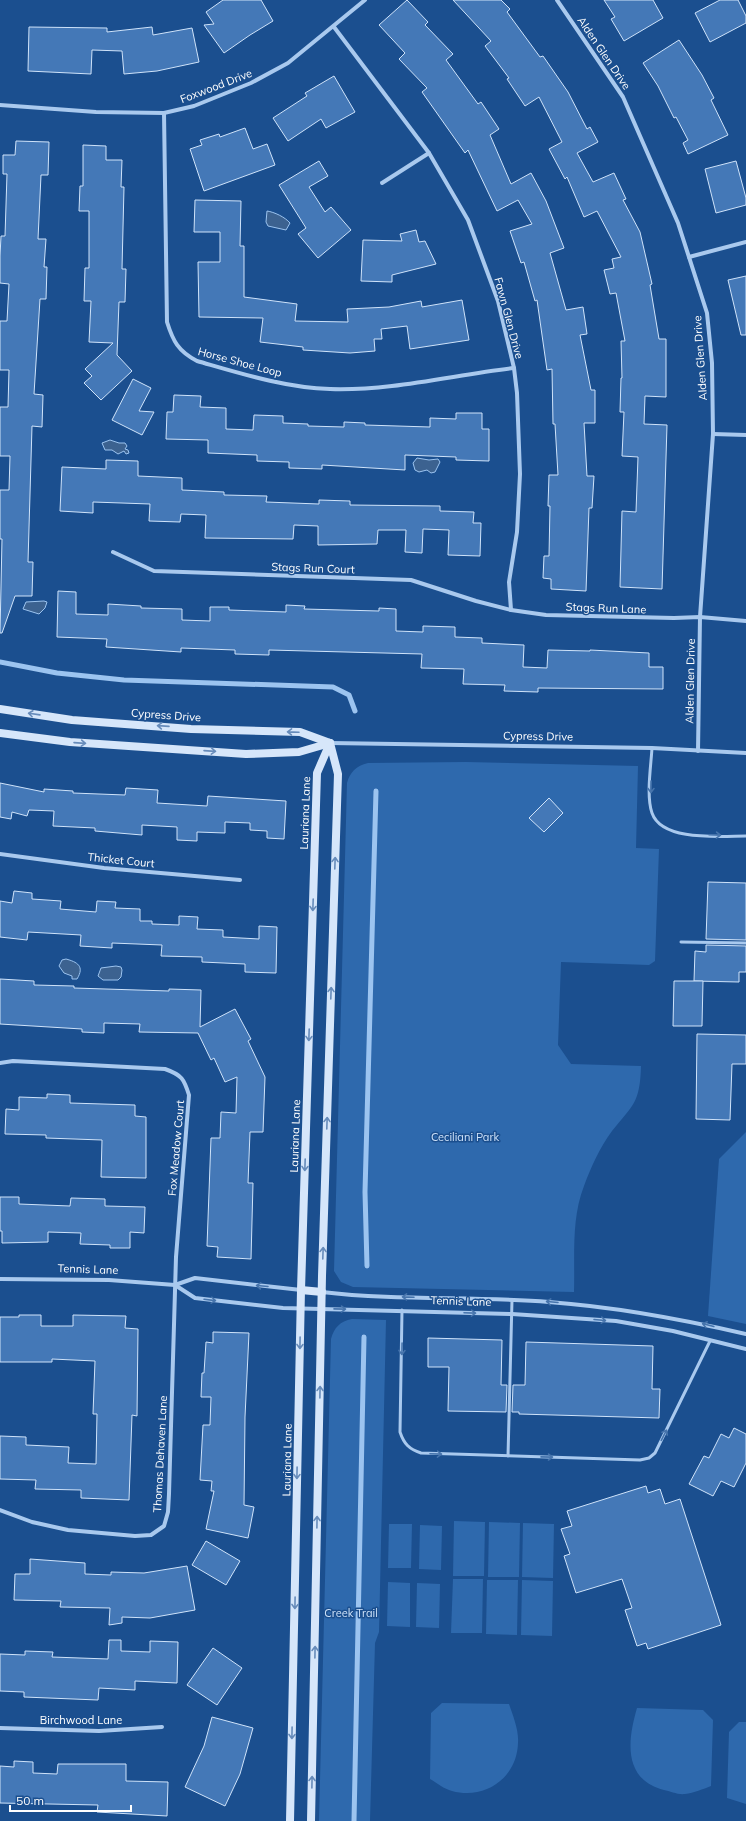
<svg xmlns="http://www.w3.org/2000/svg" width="746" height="1821" font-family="Mulish,sans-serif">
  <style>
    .green { fill: #2e69ad }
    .water { fill: #3c6290; stroke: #9cc4f0 }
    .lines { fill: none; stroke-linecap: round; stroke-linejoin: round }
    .stream { stroke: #9cc4f0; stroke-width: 5 }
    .building { fill: #4478b7; stroke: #cfe3fa }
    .lane { stroke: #a9c9ee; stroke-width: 3 }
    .street { stroke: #a9c9ee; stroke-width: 4 }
    .secondary { stroke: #d6e6fa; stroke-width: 8 }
    .oneway { stroke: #668bba }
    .oneway2 { stroke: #4674ac }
    .labels { text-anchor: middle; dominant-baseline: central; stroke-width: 3; stroke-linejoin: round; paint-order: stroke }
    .street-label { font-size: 11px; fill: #fff; stroke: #1b4f8f }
    .park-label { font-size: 11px; fill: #cfe3fa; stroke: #1b4f8f }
  </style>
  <rect width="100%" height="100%" fill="#1b4f8f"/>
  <!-- green -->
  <g class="green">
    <path d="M466 762 638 766 636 848 659 849 655 961 649 965 561 962 558 1045 571 1064 641 1066C640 1103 633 1105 612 1131 600 1147 591 1167 584 1186 571 1219 575 1257 574 1292L353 1287 341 1282 334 1271 347 783C350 772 356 766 368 763Z"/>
    <polygon points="746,1132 746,1324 708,1316 719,1159"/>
    <path d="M352 1319 386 1320 379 1632 375 1643 370 1821H319L331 1339C334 1328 340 1321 352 1319Z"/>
    <polygon points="454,1521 485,1522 484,1576 453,1576"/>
    <polygon points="489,1522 520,1523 519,1577 488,1577"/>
    <polygon points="523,1523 554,1524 553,1578 522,1577"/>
    <polygon points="389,1524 412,1524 411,1568 388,1568"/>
    <polygon points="420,1525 442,1526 441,1570 419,1569"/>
    <polygon points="453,1579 483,1579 482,1633 451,1633"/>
    <polygon points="487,1580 518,1580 517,1635 486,1634"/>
    <polygon points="522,1580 553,1581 552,1636 521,1635"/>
    <polygon points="388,1582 410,1583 410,1627 387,1626"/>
    <polygon points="417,1583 440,1584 439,1628 416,1627"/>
    <path d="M442 1703 509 1704C513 1716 519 1730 518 1743 517 1778 485 1800 452 1791 444 1789 437 1783 430 1779L431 1713Z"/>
    <path d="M637 1708 703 1710 713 1720 711 1786C703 1789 694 1793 685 1794 678 1795 670 1791 664 1790 622 1779 628 1739 637 1708Z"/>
    <polygon points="739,1722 746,1722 746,1804 727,1798 729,1732"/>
  </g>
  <!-- water -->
  <g class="water">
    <path d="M267 211C274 212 285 217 290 223L286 230 268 226 266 222Z"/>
    <polygon points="110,440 119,443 125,443 127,446 125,449 128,450 129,453 126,454 124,451 118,454 112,450 105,450 102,443"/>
    <polygon points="417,458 429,460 438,459 440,462 435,472 431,473 427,470 419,472 415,470 413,463"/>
    <polygon points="44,601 47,602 45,608 39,614 23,609 26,602"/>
    <path d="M66 959C77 962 85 966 77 979H72V976L64 973 59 966 62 960Z"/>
    <polygon points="116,966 121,967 122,970 121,977 118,980 103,980 98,976 101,968"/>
  </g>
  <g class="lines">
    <!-- stream -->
    <g class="stream">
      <polyline points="0,662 57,673 124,680 333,687 349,695 355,711"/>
      <polyline points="367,1266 365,1192 376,791"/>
      <polyline points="354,1821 364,1337"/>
    </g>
  </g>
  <!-- building -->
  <g class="building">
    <polygon points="223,0 261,0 273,21 250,35 224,53 204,25 214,24 206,12"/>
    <polygon points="407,0 428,22 425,25 453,54 446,60 478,104 481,102 499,129 490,135 511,184 531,173 546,201 564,248 550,253 566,310 583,307 587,334 580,335 591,390 595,390 595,423 584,423 587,476 594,476 592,508 589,508 586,591 551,589 551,579 543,578 544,556 549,556 550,506 548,506 549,475 558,475 555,424 553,424 552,369 547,370 537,300 535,301 524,262 521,263 510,231 532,224 518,200 497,211 468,150 465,153 422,92 427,88 399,59 405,53 379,25"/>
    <polygon points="453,0 501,0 510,9 507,12 540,57 543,56 568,92 587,129 590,127 598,142 577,153 593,182 614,173 626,199 623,200 640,232 652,284 650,285 659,339 666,339 666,397 645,396 644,424 667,425 662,589 620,587 622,511 636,512 638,457 622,456 624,412 620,412 621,378 622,378 621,341 625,341 616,293 610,294 604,270 614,268 612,259 621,257 597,211 584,217 567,177 565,179 549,149 562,142 539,97 525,106 507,79 509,78 485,46 491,41"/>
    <polygon points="604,0 653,0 663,18 624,41 611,19 615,17"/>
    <polygon points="720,0 738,0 746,16 746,23 710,42 695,13"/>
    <polygon points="29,27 107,28 107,32 152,27 153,35 192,28 199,62 157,71 124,74 122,51 92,50 91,74 28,71"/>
    <polygon points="679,40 702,75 714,98 711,100 728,135 688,154 683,143 688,140 676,117 674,118 658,86 643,63"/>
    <polygon points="334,76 355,112 326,128 321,119 288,141 273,118 307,96 305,93"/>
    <polygon points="245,128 253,149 267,144 275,165 204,191 190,149 202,145 200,140 219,134 220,137"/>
    <polygon points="16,141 49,142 48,175 41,175 38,239 46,239 44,267 47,267 46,299 40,299 34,394 43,395 42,427 32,426 28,562 33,562 32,596 15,596 2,633 0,633 2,539 0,539 0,490 9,490 10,456 0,456 0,407 8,407 9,370 0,370 0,321 7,321 9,284 0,283 0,256 1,236 5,236 7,174 3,174 3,155 15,155"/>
    <polygon points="83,145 106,146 106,160 122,160 121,187 124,187 122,269 126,269 125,302 119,302 117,355 132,371 101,400 84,383 92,376 85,369 113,343 89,342 91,301 84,301 85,268 89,268 89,211 79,211 80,186 83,186"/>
    <polygon points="319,161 328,176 309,187 325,212 331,207 351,230 318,258 298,234 306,228 279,185"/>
    <polygon points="736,161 746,198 746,205 716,213 705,169"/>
    <polygon points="195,200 241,201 240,246 244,246 244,297 297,304 295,321 348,322 347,309 389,307 421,301 422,307 462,300 469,340 410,349 407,326 381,329 382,339 374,339 375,351 350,353 303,350 303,347 260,342 263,318 199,317 198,262 220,262 220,232 194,232"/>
    <polygon points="416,230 419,242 425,241 436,264 392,275 392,282 361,281 363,240 402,241 400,234"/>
    <polygon points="746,276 746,335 741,335 728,280"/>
    <polygon points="133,379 151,388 139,411 154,412 142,435 112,420"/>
    <polygon points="174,395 201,396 200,407 226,408 226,429 253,430 254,415 283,416 283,423 308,424 308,426 344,427 344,422 365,423 365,425 430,427 430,418 456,419 456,413 482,413 482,429 489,429 489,461 456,460 456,457 405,455 405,470 322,465 322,469 289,468 289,462 257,461 257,455 208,453 208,440 166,439 167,412 173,412"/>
    <polygon points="106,460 138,461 138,476 182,478 182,490 224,492 224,495 267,496 266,502 319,504 319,500 350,501 350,505 440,506 440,511 474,512 473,523 481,523 480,556 448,555 449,530 423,529 422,553 405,552 406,530 378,530 377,544 318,545 318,526 294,525 293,539 205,538 206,515 181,514 180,522 149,521 150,504 93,502 93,513 60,511 62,467 106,469"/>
    <polygon points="58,591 76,592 76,614 108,615 108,604 141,606 141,608 182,609 182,620 210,621 210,607 229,607 229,610 286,612 286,605 305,606 304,609 379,611 379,608 396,609 396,631 423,632 423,626 455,627 455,637 482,638 482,643 524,645 523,667 547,668 548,650 590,651 590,650 649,653 649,667 663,667 663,689 538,688 538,692 504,691 505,685 463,684 464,669 421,668 422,654 269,650 269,655 235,654 235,650 181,648 181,652 106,647 107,639 57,637"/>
    <polygon points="0,783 44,792 44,789 73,791 73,793 125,795 126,788 158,790 157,803 207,806 208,796 286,801 284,839 267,838 267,831 250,830 250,823 225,822 225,833 197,832 197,841 177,840 177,827 142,825 142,835 95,831 95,828 53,826 54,811 29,810 27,816 12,812 11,819 0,817"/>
    <polygon points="549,798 563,813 544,832 529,818"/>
    <polygon points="708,882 746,883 746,940 706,939"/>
    <polygon points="14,891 32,893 32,899 61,901 60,909 96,912 97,901 116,902 115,908 140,909 140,921 152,921 152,924 179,925 179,916 198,917 197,929 223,930 223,937 259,939 259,926 277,927 276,973 245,972 245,964 202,962 202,957 161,956 162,945 112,943 112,948 80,946 81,935 28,932 27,940 0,937 0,901 12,903"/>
    <polygon points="706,945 746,946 746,972 739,972 739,982 694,981 695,951 706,952"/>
    <polygon points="0,979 34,981 34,985 74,986 74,988 169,991 169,989 201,990 200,1027 235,1009 251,1039 248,1041 265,1077 263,1132 250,1132 248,1183 253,1183 251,1259 217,1257 218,1247 207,1246 211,1138 220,1138 221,1112 236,1113 237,1077 225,1082 214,1058 211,1060 198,1033 139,1032 140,1024 104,1023 104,1033 82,1032 82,1029 0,1024"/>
    <polygon points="674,981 703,981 702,1026 673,1026"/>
    <polygon points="697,1034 746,1035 746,1064 732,1064 730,1120 696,1119"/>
    <polygon points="47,1094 70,1095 70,1103 135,1105 135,1116 146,1117 146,1178 101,1177 102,1140 46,1138 46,1135 5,1134 6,1109 19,1110 19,1097 47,1098"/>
    <polygon points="0,1197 19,1197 19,1204 70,1206 71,1198 105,1199 105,1206 145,1207 144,1233 130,1232 130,1248 110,1248 110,1245 80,1244 81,1233 48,1232 48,1242 2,1243 2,1231 0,1231"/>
    <polygon points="19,1315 41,1315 41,1326 73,1326 73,1315 126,1316 125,1328 138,1329 137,1416 132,1415 129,1500 81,1498 81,1490 35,1489 36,1480 0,1479 0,1436 26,1437 26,1445 69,1447 68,1463 96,1464 97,1414 93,1414 95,1361 52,1359 52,1362 0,1362 0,1317 19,1317"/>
    <polygon points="213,1332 249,1333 245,1417 244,1505 254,1507 248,1538 206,1529 214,1491 211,1491 212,1481 200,1480 203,1425 210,1425 211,1397 201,1397 202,1373 204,1373 206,1342 213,1343"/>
    <polygon points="428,1338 502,1340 501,1385 507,1385 506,1412 448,1411 449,1367 428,1367"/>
    <polygon points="526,1342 653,1346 652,1389 660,1389 659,1418 519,1414 519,1412 512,1412 513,1385 525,1385"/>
    <polygon points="734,1428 746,1434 746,1463 734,1487 721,1481 713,1496 689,1484 704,1456 709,1458 721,1434 729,1438"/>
    <polygon points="646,1486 648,1493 660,1489 665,1504 680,1499 721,1625 648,1649 646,1643 637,1646 625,1610 632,1608 622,1579 576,1593 564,1556 570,1554 561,1529 572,1526 567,1511"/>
    <polygon points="206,1541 240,1561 226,1585 192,1565"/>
    <polygon points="30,1559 85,1563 85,1574 111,1575 111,1572 144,1573 187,1566 195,1610 150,1618 122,1617 122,1623 109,1625 110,1608 60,1607 61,1601 14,1600 15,1574 30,1574"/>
    <polygon points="109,1640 121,1640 121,1651 150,1652 150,1641 178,1642 177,1683 135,1681 135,1690 99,1688 98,1700 24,1697 24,1692 0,1691 0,1654 25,1655 25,1651 53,1652 52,1657 108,1659"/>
    <polygon points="213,1648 242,1668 217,1705 187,1685"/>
    <polygon points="212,1717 253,1728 240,1774 225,1806 185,1787 204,1746"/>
    <polygon points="14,1761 33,1762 33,1773 57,1774 58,1764 126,1764 126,1781 168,1782 167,1816 97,1812 98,1805 0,1803 0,1766 14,1767"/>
  </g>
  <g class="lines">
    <!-- lane -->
    <g class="lane">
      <path d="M652 748C651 766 646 796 652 813 662 842 721 836 746 836"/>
      <polyline points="681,942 746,943"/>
      <path d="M402 1310 400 1432C404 1444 409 1449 421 1453L640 1460 649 1458 655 1453 710 1341"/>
      <polyline points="508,1456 512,1300"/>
    </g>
    <!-- street -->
    <g class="street">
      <polyline points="557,0 623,97 678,223 707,313 712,363 713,434 700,617 698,751"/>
      <polyline points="334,27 429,153 468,220 498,301 514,368 517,393 520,474 517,532 509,582 511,610"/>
      <polyline points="0,105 96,112 164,113 194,106 251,83 288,63 365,0"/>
      <path d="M164 113 167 322C173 341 178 351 197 361 239 373 286 388 330 389 392 391 453 375 514 368"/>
      <polyline points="382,183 429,153"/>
      <polyline points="689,257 746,242"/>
      <polyline points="713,434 746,435"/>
      <polyline points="113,552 154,571 411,580 476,601 511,610 546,615 674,618 700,617 746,621"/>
      <polyline points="330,743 652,748 746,753"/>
      <polyline points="0,854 104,868 240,880"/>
      <path d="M0 1063 13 1061 165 1069C182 1075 184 1079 189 1095L176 1257 169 1494 168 1512 164 1526 151 1535 135 1536 68 1530 32 1522 0 1510"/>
      <polyline points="0,1279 109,1280 175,1285 195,1278 301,1290"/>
      <polyline points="175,1285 195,1298 283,1308 512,1314 616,1321 673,1331 746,1349"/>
      <path d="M322 1292C397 1301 474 1296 549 1302 616 1307 681 1319 746 1334"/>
      <polyline points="0,1728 99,1731 162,1727"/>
    </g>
    <!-- secondary -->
    <g class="secondary">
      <polyline points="0,709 72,720 191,729 300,732 330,743"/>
      <polyline points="0,733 70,742 246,754 299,752 330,743"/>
      <polyline points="301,1290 322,1292"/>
      <polyline points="290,1821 301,1290 317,773 330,743"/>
      <polyline points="311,1821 322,1276 338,774 330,743"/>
    </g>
  </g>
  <!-- one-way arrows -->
  <defs><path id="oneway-shaft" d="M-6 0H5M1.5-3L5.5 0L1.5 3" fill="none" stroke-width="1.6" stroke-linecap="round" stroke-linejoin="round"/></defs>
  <g class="oneway">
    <use href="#oneway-shaft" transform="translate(34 714) rotate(-172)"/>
    <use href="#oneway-shaft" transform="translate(163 726) rotate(-176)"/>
    <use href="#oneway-shaft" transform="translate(293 732) rotate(-178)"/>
    <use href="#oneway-shaft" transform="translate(80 743) rotate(4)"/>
    <use href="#oneway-shaft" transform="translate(210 751) rotate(4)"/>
    <use href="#oneway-shaft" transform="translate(335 863) rotate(-88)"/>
    <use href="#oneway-shaft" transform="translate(313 905) rotate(92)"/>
    <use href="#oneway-shaft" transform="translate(331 993) rotate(-88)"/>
    <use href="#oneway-shaft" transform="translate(309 1035) rotate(92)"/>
    <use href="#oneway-shaft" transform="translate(327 1123) rotate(-88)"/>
    <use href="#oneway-shaft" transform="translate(305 1165) rotate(92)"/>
    <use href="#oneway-shaft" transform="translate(323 1253) rotate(-88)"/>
    <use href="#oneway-shaft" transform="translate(300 1343) rotate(91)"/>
    <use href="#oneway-shaft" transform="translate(320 1392) rotate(-89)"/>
    <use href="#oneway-shaft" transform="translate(297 1473) rotate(91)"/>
    <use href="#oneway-shaft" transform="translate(317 1522) rotate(-89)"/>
    <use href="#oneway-shaft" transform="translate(295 1603) rotate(91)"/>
    <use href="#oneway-shaft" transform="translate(315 1652) rotate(-89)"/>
    <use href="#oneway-shaft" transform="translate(292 1733) rotate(91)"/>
    <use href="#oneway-shaft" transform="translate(312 1782) rotate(-89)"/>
  </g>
  <g class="oneway2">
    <use href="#oneway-shaft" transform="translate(651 787) rotate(91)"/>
    <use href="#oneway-shaft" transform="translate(715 835) rotate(2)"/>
    <use href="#oneway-shaft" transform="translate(262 1286) rotate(-175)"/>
    <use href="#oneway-shaft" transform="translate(408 1297) rotate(-178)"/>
    <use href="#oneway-shaft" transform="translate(210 1300) rotate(7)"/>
    <use href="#oneway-shaft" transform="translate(552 1302) rotate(-175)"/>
    <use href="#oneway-shaft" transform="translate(340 1309) rotate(1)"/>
    <use href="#oneway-shaft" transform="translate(470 1313) rotate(2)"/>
    <use href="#oneway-shaft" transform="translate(600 1320) rotate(5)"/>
    <use href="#oneway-shaft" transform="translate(708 1325) rotate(-166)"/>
    <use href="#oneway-shaft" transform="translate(402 1349) rotate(91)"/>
    <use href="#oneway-shaft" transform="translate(664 1435) rotate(-63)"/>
    <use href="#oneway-shaft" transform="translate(436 1454) rotate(2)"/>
    <use href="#oneway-shaft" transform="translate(547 1457) rotate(1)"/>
  </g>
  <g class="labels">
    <!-- street labels -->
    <g class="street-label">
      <text transform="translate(604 53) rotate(56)">Alden Glen Drive</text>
      <text transform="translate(216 86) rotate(-21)">Foxwood Drive</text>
      <text transform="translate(509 318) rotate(75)">Fawn Glen Drive</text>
      <text transform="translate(700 358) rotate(-94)">Alden Glen Drive</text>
      <text transform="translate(240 362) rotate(15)">Horse Shoe Loop</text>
      <text transform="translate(313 568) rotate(2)">Stags Run Court</text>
      <text transform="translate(606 608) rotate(2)">Stags Run Lane</text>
      <text transform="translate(690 681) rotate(-89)">Alden Glen Drive</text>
      <text transform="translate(166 715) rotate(4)">Cypress Drive</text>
      <text transform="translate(538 736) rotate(1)">Cypress Drive</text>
      <text transform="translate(305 813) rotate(-88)">Lauriana Lane</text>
      <text transform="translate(121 860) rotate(6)">Thicket Court</text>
      <text transform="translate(295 1136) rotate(-88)">Lauriana Lane</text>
      <text transform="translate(176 1148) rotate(-85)">Fox Meadow Court</text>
      <text transform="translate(88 1269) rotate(2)">Tennis Lane</text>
      <text transform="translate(461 1301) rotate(2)">Tennis Lane</text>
      <text transform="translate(160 1454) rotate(-87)">Thomas Dehaven Lane</text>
      <text transform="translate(287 1460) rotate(-89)">Lauriana Lane</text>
      <text x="81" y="1720">Birchwood Lane</text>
    </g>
    <!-- park labels -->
    <g class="park-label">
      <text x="465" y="1137">Ceciliani Park</text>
      <text x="351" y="1613">Creek Trail</text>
    </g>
  </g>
  <!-- scale -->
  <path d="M10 1805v6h121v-6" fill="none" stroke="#ffffff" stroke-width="2"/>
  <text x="16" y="1805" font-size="12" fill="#ffffff" stroke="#1b4f8f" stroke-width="3" paint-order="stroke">50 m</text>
</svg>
